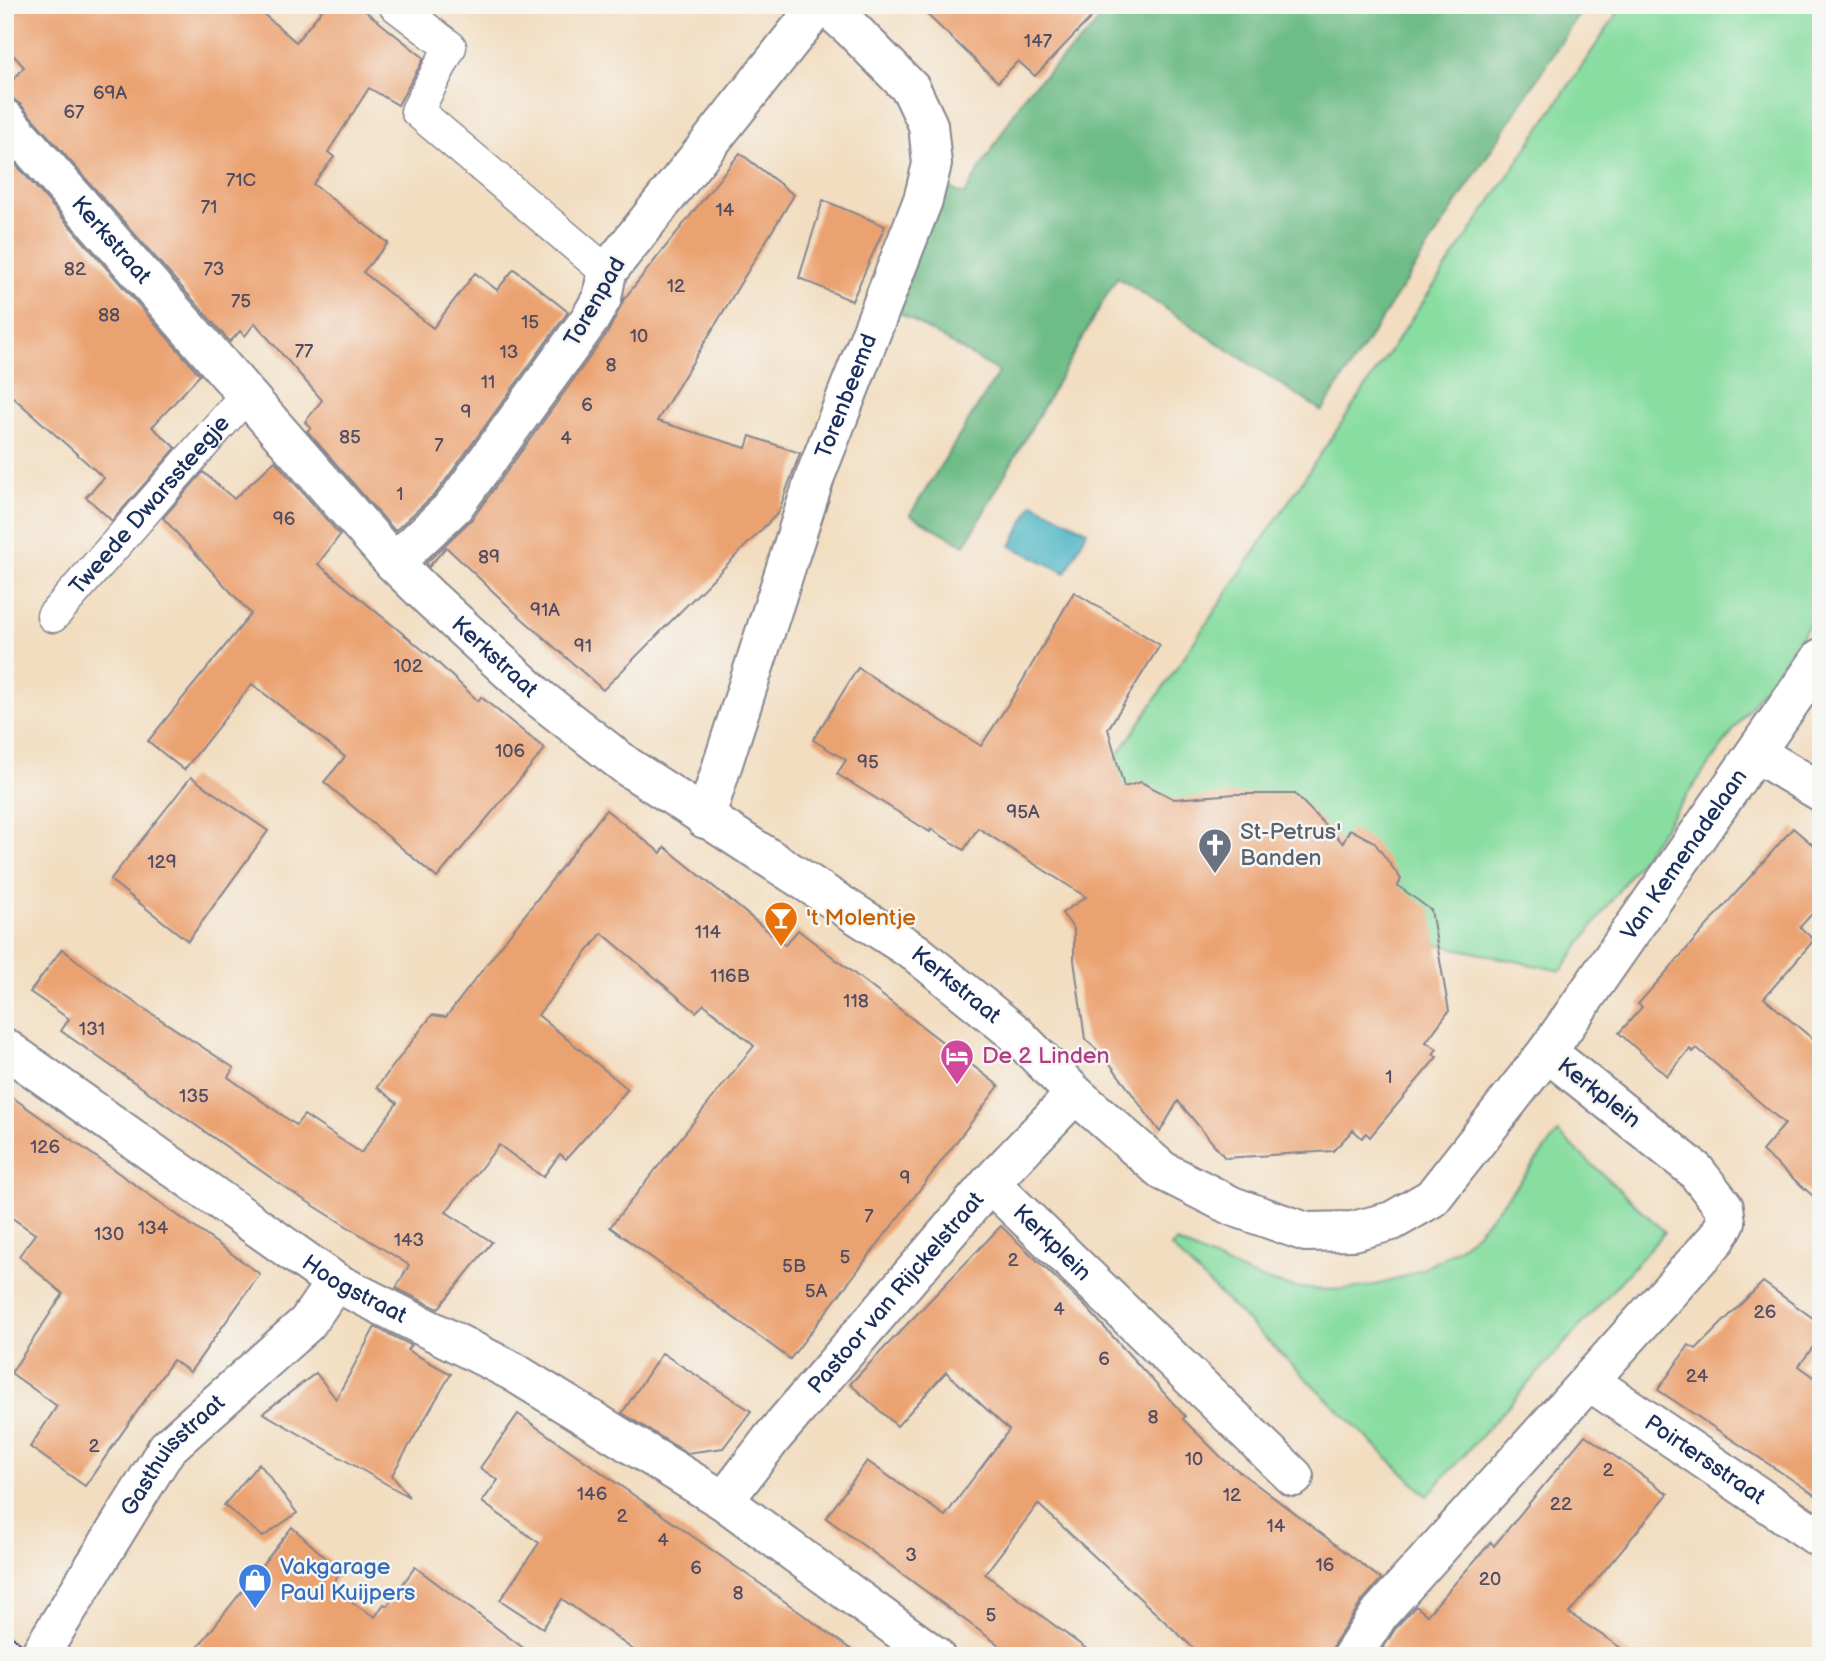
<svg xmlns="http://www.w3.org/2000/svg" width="1826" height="1661" font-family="'Balsamiq Sans',sans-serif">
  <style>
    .green { fill: #88dda0; stroke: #52867f; stroke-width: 2 }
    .forest { fill: #6ebc86; stroke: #447672; stroke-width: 2 }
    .water { fill: #46b3c2; stroke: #307190; stroke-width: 2 }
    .building { fill: #eba271 }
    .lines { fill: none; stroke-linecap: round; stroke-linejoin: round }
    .lane-casing { stroke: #86868f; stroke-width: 35 }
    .street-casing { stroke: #86868f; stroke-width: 42 }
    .lane { stroke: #fff; stroke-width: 32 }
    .street { stroke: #fff; stroke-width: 38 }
    .rail-casing { stroke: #1b2f5e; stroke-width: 8 }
    .rail { stroke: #f6f6f2; stroke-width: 5; stroke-dasharray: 16; stroke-linecap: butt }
    .labels { text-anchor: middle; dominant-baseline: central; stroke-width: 5; stroke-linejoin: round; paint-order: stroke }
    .number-label { font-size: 19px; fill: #4f4c63 }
    .street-label { font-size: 23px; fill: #1b2f5e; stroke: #f6f6f2 }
    .worship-label { font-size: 23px; fill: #5b616d; stroke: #f6f6f2; text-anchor: start }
    .food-label { font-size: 23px; fill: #c56008; stroke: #f6f6f2; text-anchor: start }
    .hotel-label { font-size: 23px; fill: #b23c85; stroke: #f6f6f2; text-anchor: start }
    .shop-label { font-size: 23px; fill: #366cbe; stroke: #f6f6f2; text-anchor: start }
  </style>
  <rect width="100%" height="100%" fill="#f6f6f2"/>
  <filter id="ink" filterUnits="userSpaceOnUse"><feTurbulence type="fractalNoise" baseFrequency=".0143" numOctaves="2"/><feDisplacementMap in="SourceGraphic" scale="14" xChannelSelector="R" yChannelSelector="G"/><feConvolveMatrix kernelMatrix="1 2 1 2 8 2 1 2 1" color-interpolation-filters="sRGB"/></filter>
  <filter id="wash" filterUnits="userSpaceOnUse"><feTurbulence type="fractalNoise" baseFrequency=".00686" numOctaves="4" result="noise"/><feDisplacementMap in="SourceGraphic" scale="28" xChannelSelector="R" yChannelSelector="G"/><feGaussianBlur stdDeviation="1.57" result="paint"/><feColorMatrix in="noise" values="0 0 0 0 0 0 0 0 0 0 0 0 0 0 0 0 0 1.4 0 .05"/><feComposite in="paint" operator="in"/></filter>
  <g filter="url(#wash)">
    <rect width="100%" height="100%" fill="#f2ddc0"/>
    <!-- green -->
    <g class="green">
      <polygon points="1623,5 1821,5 1821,608 1561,971 1422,941 1220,882 1101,780"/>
      <path d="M1558 1133 1665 1232 1427 1496 1171 1247 1176 1242C1206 1255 1237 1272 1269 1281 1327 1298 1387 1290 1439 1260 1450 1253 1464 1245 1473 1236 1504 1204 1531 1167 1558 1133Z"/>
    </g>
    <!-- forest -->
    <polygon class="forest" points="1111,5 1585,5 1322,411 1117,277 965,545 910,515 999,372 897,311 941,184 964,195 1027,92 1088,34"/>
    <!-- water -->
    <polygon class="water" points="1033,503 1087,531 1066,573 1011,546"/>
    <g id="blocks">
      <!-- building -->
      <g class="building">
        <polygon points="5,5 253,5 296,42 326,5 358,5 424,58 398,105 369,88 328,152 334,157 313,184 388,243 363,272 433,328 475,273 497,290 514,269 568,312 437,492 395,531 307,431 311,428 305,422 322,400 255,323 245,336 240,331 230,342 21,105 13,99 5,98 5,89 24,67 5,46"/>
        <polygon points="917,5 1103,5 1035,76 1018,61 998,82"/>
        <polygon points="5,152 200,375 152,427 176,448 112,521 86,497 104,478 5,390"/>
        <polygon points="740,153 794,195 657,421 746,448 750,436 800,453 778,513 603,690 518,615 446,547 429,567 426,563 472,519 608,332 624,299"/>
        <polygon points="823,200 885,226 852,301 799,278"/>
        <polygon points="275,461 340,535 318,564 435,660 478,701 481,697 545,749 437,878 324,782 345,757 252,684 184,770 148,741 251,614 163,518 203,472 234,499"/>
        <polygon points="1074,592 1160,645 1108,729 1124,787 1141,782 1174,799 1235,794 1295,794 1343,843 1350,829 1374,842 1401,879 1398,886 1431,910 1449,1011 1426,1042 1437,1049 1433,1054 1437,1057 1370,1137 1366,1133 1362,1138 1353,1130 1333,1151 1225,1158 1178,1101 1160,1132 1105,1057 1085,1039 1074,960 1074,929 1062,913 1086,897 978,828 964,850 931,829 930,832 837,774 846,760 813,740 858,668 981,746 1016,692"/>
        <polygon points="191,777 268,831 188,941 110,880"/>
        <polygon points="606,810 661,853 665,847 785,945 798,930 999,1086 790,1359 610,1227 754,1046 704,1004 696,1012 602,933 538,1015 628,1089 566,1159 560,1154 543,1177 499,1145 446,1212 492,1242 438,1309 396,1288 409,1265 287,1189 61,1031 69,1019 30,992 62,949 113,988 234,1068 228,1077 296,1125 304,1115 361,1153 397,1103 377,1087 432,1015 446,1017"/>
        <polygon points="1793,828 1821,852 1821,904 1800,927 1814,940 1764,998 1821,1046 1821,1203 1762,1151 1785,1124 1697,1048 1693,1052 1690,1049 1667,1076 1619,1033 1642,1007 1638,1004"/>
        <polygon points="5,1092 260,1274 190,1372 173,1360 85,1486 30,1447 57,1406 11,1373 63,1294 19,1256 35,1234 5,1213"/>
        <polygon points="1001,1226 1085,1306 1185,1416 1183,1419 1223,1459 1381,1579 1362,1601 1334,1644 1330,1656 1202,1656 1038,1504 985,1574 1096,1656 1014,1656 826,1518 867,1461 945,1516 1009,1430 946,1372 897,1426 850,1384"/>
        <polygon points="1763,1282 1821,1324 1821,1336 1799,1366 1821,1382 1821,1499 1658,1390 1689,1345 1696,1349"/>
        <polygon points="375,1327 411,1345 407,1350 451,1374 392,1475 409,1497 263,1413 316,1373 336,1399"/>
        <polygon points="662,1353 751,1411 723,1448 687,1453 622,1413"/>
        <polygon points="518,1414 762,1585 860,1656 642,1656 562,1599 543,1628 500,1600 539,1543 482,1502 498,1480 480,1468"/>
        <polygon points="1585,1435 1668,1494 1569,1613 1633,1656 1378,1656 1397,1626 1416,1606 1427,1615 1491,1542 1494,1546"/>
        <polygon points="259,1463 297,1513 263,1537 224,1505"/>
        <polygon points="292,1527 340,1571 330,1589 375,1617 384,1604 387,1606 415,1567 534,1656 191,1656"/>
      </g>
    </g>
  </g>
  <g filter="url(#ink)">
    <use href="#blocks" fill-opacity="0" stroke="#86868f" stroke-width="2"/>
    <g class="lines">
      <!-- lane casing -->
      <g class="lane-casing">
        <g id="lane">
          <polyline points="395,5 450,47 417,111 607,272"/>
          <path id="s1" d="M53 616 247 394"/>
        </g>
      </g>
      <!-- street casing -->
      <g class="street-casing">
        <g id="street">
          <path id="s2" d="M5 119 394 563 430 598 538 697 628 767 916 953 1015 1033 1075 1094 1163 1171 1232 1206 1306 1232 1353 1231 1392 1221 1432 1198 1547 1052 1821 658"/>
          <polyline points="394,563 454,506 590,319 602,298 607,272 819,5"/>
          <polyline points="1756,753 1821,792"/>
          <path id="s3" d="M705 819 816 474 923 200 932 164 928 125 911 89 851 28 825 5"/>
          <path id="s4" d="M5 1048 335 1282 512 1371 724 1501 935 1656"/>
          <path id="s5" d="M990 1183 1294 1477"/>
          <path id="s6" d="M1589 1381 1821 1539"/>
          <path id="s7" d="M724 1501 772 1438 990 1183 1075 1094"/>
          <path id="s8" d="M39 1656 167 1448 307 1323 335 1282"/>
          <polyline points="1352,1656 1380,1613 1717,1238 1726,1222 1724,1207 1695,1170 1547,1052"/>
        </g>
      </g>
      <!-- lane -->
      <use href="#lane" class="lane"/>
      <!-- street -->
      <use href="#street" class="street"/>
      <!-- rail casing -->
      <g class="rail-casing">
        <polyline id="rail" points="5,1634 30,1656"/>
      </g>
      <!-- rail -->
      <use href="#rail" class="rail"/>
    </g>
  </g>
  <!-- icons -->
  <defs>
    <g id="church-pin" transform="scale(1.75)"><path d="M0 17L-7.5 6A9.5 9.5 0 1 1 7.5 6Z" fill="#6b7280" stroke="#f6f6f2"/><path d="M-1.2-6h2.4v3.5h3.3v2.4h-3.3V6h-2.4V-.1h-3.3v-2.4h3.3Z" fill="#fff"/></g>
    <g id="bar-pin" transform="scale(1.75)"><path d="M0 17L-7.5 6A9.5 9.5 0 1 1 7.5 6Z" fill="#e8710a" stroke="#f6f6f2"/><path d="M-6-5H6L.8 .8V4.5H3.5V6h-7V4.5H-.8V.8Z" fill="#fff"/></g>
    <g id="hotel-pin" transform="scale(1.75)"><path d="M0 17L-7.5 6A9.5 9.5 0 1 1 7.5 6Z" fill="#d1479c" stroke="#f6f6f2"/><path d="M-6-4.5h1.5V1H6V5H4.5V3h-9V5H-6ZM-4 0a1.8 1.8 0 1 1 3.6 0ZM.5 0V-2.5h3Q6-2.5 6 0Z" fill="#fff"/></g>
    <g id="shop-pin" transform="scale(1.75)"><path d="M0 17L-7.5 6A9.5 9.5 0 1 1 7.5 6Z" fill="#3f7fe0" stroke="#f6f6f2"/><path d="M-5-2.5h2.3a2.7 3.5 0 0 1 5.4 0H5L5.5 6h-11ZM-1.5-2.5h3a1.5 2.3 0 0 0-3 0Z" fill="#fff"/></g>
  </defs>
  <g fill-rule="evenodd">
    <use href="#church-pin" x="1215" y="845"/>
    <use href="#bar-pin" x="781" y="918"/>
    <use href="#hotel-pin" x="957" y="1056"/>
    <use href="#shop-pin" x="255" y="1580"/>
  </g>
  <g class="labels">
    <!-- number labels -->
    <g class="number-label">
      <text x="1038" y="41">147</text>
      <text x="110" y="93">69A</text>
      <text x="74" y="112">67</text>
      <text x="241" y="180">71C</text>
      <text x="209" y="207">71</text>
      <text x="725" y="210">14</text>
      <text x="75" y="269">82</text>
      <text x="214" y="269">73</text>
      <text x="676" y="286">12</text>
      <text x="241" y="301">75</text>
      <text x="109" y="315">88</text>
      <text x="530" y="322">15</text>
      <text x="639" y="336">10</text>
      <text x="304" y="351">77</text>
      <text x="509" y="352">13</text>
      <text x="611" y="365">8</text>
      <text x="488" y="382">11</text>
      <text x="587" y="405">6</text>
      <text x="466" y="412">9</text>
      <text x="350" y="437">85</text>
      <text x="566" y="438">4</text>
      <text x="439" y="445">7</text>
      <text x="400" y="494">1</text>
      <text x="284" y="519">96</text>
      <text x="489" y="557">89</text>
      <text x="545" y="610">91A</text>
      <text x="583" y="646">91</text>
      <text x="408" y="666">102</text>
      <text x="510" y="751">106</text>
      <text x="868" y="762">95</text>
      <text x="1023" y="812">95A</text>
      <text x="162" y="862">129</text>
      <text x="708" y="932">114</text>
      <text x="730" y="976">116B</text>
      <text x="856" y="1001">118</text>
      <text x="92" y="1029">131</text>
      <text x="1389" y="1077">1</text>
      <text x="194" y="1096">135</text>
      <text x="45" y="1147">126</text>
      <text x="905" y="1178">9</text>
      <text x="869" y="1216">7</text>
      <text x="153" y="1228">134</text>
      <text x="109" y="1234">130</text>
      <text x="409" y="1240">143</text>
      <text x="845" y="1257">5</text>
      <text x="1013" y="1260">2</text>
      <text x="794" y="1266">5B</text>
      <text x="816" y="1291">5A</text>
      <text x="1059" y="1309">4</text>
      <text x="1765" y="1312">26</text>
      <text x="1104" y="1359">6</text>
      <text x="1697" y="1376">24</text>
      <text x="1153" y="1417">8</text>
      <text x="94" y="1446">2</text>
      <text x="1194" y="1459">10</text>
      <text x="1608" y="1470">2</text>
      <text x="592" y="1494">146</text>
      <text x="1232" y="1495">12</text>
      <text x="1561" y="1504">22</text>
      <text x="622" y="1516">2</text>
      <text x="1276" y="1526">14</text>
      <text x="663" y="1540">4</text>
      <text x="911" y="1555">3</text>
      <text x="1325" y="1565">16</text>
      <text x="696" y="1568">6</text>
      <text x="1490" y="1579">20</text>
      <text x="738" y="1593">8</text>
      <text x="991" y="1615">5</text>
    </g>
    <!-- street labels -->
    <g class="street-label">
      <text stroke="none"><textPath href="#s2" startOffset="161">Kerkstraat</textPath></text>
      <text transform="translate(595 302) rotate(-60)">Torenpad</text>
      <text stroke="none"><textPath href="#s3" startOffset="446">Torenbeemd</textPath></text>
      <text stroke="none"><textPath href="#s1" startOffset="147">Tweede Dwarssteegje</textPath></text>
      <text stroke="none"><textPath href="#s2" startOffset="728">Kerkstraat</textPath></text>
      <text stroke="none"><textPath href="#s2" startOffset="2289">Van Kemenadelaan</textPath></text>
      <text stroke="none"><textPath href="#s2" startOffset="1295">Kerkstraat</textPath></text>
      <text transform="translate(1599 1093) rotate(38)">Kerkplein</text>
      <text stroke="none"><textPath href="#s5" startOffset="86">Kerkplein</textPath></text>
      <text stroke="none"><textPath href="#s4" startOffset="425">Hoogstraat</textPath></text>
      <text stroke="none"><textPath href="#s7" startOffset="270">Pastoor van Rijckelstraat</textPath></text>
      <text stroke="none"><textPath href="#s8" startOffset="242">Gasthuisstraat</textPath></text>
      <text stroke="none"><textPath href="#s6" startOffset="140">Poirtersstraat</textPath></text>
    </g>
    <!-- worship labels -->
    <g class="worship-label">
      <text x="1240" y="832">St-Petrus'<tspan x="1240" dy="26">Banden</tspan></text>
    </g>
    <!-- food labels -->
    <g class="food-label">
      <text x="806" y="918">'t Molentje</text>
    </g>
    <!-- hotel labels -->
    <g class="hotel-label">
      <text x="982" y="1056">De 2 Linden</text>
    </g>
    <!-- shop labels -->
    <g class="shop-label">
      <text x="280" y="1567">Vakgarage<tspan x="280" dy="26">Paul Kuijpers</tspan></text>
    </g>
  </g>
  <!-- margin -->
  <rect width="1826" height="1661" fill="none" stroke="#f6f6f2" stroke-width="28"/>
</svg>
